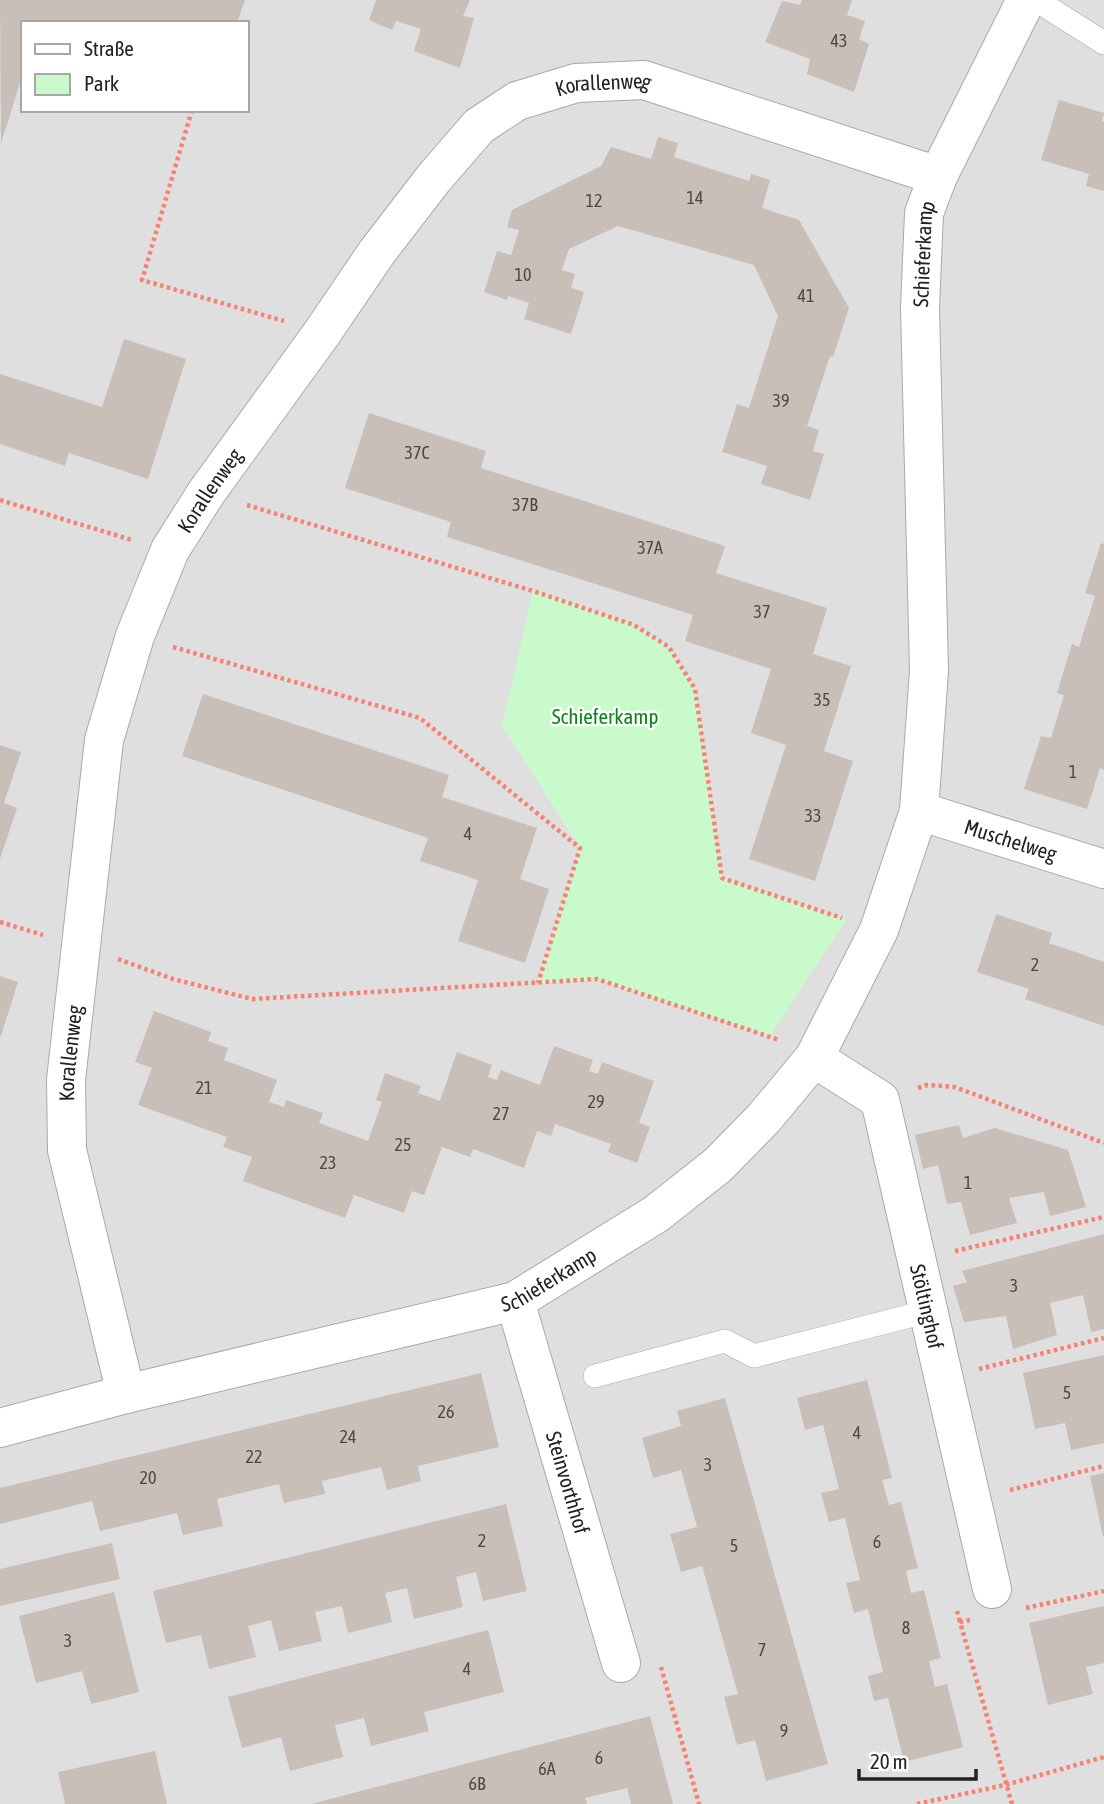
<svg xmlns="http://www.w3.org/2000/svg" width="1104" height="1804" font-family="'Asap Condensed',sans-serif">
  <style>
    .residential { fill: #e0dfdf; fill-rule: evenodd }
    .park { fill: #c8facc }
    .building { fill: #c7bfb8 }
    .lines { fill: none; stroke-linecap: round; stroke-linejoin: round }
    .lane-casing { stroke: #a9a9a9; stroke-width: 24 }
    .street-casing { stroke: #a9a9a9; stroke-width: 40 }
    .path { stroke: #fa8072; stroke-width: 4.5; stroke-dasharray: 3.5 3.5; stroke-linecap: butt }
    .lane { stroke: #fff; stroke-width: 23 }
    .street { stroke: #fff; stroke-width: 38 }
    .labels { text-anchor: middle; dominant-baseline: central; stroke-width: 5; stroke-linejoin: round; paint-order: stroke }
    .number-label { font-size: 18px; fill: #4b4948 }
    .street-label { font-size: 21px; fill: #222; stroke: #fff }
    .park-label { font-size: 21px; fill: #0c8416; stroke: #fff }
  </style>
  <rect width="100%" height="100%" fill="#f2efe9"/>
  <!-- residential -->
  <path class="residential" d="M0 0H1104V1804H0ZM23 23H247V110H23Z"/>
  <!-- park -->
  <polygon class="park" points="533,591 634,625 669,647 695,689 722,878 846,920 770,1036 597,979 538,983 580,848 502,726"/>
  <!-- building -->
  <g class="building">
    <polygon points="0,0 245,0 237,23 23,23 23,74 1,143"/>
    <polygon points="376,0 470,0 463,16 474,18 460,68 414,51 421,29 396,21 392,30 369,20"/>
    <polygon points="802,0 852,0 847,15 865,21 859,39 869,44 854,92 807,74 810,59 765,42 782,1 800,5"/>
    <polygon points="1059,100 1104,113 1102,121 1104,122 1104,191 1086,186 1089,174 1041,160"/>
    <polygon points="658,137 678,143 674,157 749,181 751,174 770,180 762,208 799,220 849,308 833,357 830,356 807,426 819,430 813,451 824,454 810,500 761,484 767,466 722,452 737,404 749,408 778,316 754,265 618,226 569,249 562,270 575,274 571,288 584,292 571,334 524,319 529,303 508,296 507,300 484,292 497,251 511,255 519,230 507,227 512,210 601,166 611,147 651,159"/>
    <polygon points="124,339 186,359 148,479 69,453 65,466 0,444 0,374 102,407"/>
    <polygon points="369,413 486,451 481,468 725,546 716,573 827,608 813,654 851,666 824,751 853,761 815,881 749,859 786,745 751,733 771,669 685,641 693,615 447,537 451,522 345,488"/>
    <polygon points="1101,543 1104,544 1104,770 1100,768 1087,809 1024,789 1041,736 1051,738 1064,695 1057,693 1072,644 1079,647 1095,596 1085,593"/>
    <polygon points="203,694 449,775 442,797 537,828 520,879 549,889 525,963 458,941 478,880 420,861 428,838 182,756"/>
    <polygon points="0,745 21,752 4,803 17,808 0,859"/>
    <polygon points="996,914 1052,933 1049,943 1104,962 1104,1026 1025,999 1029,989 977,972"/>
    <polygon points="0,976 18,982 1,1036 0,1036"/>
    <polygon points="154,1011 211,1032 208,1041 228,1048 224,1060 277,1080 269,1102 284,1107 286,1100 323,1113 319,1123 368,1141 382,1102 376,1100 385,1073 421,1086 418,1093 440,1101 457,1052 492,1065 488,1077 497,1080 501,1070 540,1085 554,1046 593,1060 589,1071 598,1074 602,1062 654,1081 639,1123 650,1127 637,1163 608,1152 611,1144 555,1124 551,1136 537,1131 524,1168 473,1149 470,1157 442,1147 424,1195 412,1191 404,1213 354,1195 345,1218 243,1181 252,1157 223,1147 227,1137 138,1105 152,1068 135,1062"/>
    <polygon points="959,1125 963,1138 995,1128 1068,1150 1086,1207 1050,1216 1044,1192 1009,1198 1017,1223 970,1235 961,1202 947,1204 938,1165 923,1169 915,1135"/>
    <polygon points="1104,1234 1104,1329 1091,1332 1083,1295 1050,1303 1057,1335 1013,1349 1006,1316 964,1322 953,1286 967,1282 962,1271"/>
    <polygon points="1104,1355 1104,1443 1071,1450 1065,1423 1035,1429 1023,1373"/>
    <polygon points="481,1373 499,1447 418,1466 421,1481 387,1490 381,1467 322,1481 325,1494 284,1503 279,1484 217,1499 223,1526 183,1535 177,1513 100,1531 92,1501 0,1524 0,1488"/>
    <polygon points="867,1380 892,1478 882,1480 889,1505 901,1502 918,1568 906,1571 911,1593 924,1590 941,1658 929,1661 935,1687 947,1684 963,1747 904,1762 888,1698 874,1701 868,1676 883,1672 868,1609 854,1613 846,1583 860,1580 845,1518 829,1522 821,1493 839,1489 823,1425 805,1430 797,1398"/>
    <polygon points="725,1398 828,1764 766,1781 755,1740 737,1745 724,1697 738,1694 702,1566 681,1572 670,1534 697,1527 681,1470 653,1478 642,1438 681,1426 677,1411"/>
    <polygon points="1104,1473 1104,1536 1103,1536 1090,1476"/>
    <polygon points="506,1504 527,1591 483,1601 476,1572 456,1577 463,1607 414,1619 407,1588 385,1593 392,1622 348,1633 342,1606 315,1612 322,1641 279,1651 271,1620 248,1626 256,1657 209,1669 201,1635 166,1643 153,1591"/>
    <polygon points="112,1543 120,1579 0,1606 0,1569"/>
    <polygon points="114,1592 139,1692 91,1704 82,1671 36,1683 19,1616"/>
    <polygon points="1104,1606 1104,1663 1086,1667 1093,1694 1048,1705 1029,1623"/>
    <polygon points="488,1630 504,1692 424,1712 429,1731 371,1746 364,1718 335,1725 343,1757 290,1771 281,1737 242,1748 228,1697"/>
    <polygon points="650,1716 673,1804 631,1804 627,1788 585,1798 587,1804 311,1804"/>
    <polygon points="155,1751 167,1804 65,1804 58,1772"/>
  </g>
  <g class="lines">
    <!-- lane casing -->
    <g class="lane-casing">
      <g id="lane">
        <polyline points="1036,0 1104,43"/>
        <polyline points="595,1376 725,1341 754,1356 929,1311"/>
      </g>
    </g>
    <!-- street casing -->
    <g class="street-casing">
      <g id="street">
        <path id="s1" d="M919 811 1104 869"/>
        <path id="s2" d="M814 1058 880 1100 992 1589"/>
        <path id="s3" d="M515 1301 621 1663"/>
        <path id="s4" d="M126 1394 67 1150 66 1080 104 740 135 636 170 550 206 493 322 333 377 252 434 178 479 126 517 101 576 83 644 80 938 176"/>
        <path id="s5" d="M0 1428 126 1394 515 1301 656 1214 718 1165 764 1118 814 1058 879 930 919 811 929 671 920 308 924 213 938 176 1026 0"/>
      </g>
    </g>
    <!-- path -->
    <g class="path">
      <polyline points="192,110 142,280 284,321"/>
      <polyline points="0,500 132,540"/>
      <polyline points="247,505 533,591 634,625 669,647 695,689 722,878 842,918"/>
      <polyline points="173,647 420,718 580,848 538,983"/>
      <polyline points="0,922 43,935"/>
      <polyline points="118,959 173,979 252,999 597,979 779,1040"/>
      <polyline points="918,1088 927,1085 955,1087 1104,1143"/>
      <polyline points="955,1251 1104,1217"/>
      <polyline points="979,1369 1104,1338"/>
      <polyline points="1010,1490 1104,1466"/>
      <polyline points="1026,1608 1104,1591"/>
      <polyline points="957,1611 960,1622"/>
      <polyline points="970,1620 960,1622 1012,1804"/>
      <polyline points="661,1667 699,1804"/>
      <polyline points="917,1804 1005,1785 1104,1757"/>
    </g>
    <!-- lane -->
    <use href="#lane" class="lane"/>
    <!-- street -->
    <use href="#street" class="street"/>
  </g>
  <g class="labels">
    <!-- number labels -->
    <g class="number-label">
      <text x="839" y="40">43</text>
      <text x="695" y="197">14</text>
      <text x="594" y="200">12</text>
      <text x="523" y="274">10</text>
      <text x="806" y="295">41</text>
      <text x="781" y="400">39</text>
      <text x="417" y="452">37C</text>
      <text x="525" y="504">37B</text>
      <text x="650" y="547">37A</text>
      <text x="762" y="611">37</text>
      <text x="822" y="699">35</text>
      <text x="1073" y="771">1</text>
      <text x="813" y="815">33</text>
      <text x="468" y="833">4</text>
      <text x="1035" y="964">2</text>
      <text x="204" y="1087">21</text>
      <text x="596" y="1101">29</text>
      <text x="501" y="1113">27</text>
      <text x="403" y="1144">25</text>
      <text x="328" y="1162">23</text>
      <text x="968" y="1182">1</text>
      <text x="1014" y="1285">3</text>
      <text x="1067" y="1392">5</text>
      <text x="446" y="1411">26</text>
      <text x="857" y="1432">4</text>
      <text x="348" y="1436">24</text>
      <text x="254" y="1456">22</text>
      <text x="708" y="1464">3</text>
      <text x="148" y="1477">20</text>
      <text x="482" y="1540">2</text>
      <text x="877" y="1541">6</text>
      <text x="734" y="1545">5</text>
      <text x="906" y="1627">8</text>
      <text x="68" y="1640">3</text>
      <text x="762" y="1649">7</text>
      <text x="467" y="1668">4</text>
      <text x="784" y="1730">9</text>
      <text x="599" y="1757">6</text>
      <text x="547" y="1768">6A</text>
      <text x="477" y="1783">6B</text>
    </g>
    <!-- street labels -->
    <g class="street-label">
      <text stroke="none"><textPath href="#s4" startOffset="1524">Korallenweg</textPath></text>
      <text stroke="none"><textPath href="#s5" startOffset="1746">Schieferkamp</textPath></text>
      <text stroke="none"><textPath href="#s4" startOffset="936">Korallenweg</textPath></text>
      <text stroke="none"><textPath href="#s1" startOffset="96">Muschelweg</textPath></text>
      <text stroke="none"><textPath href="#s4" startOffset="348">Korallenweg</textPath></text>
      <text stroke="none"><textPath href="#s5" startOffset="570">Schieferkamp</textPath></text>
      <text stroke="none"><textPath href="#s2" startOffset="290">Stöltinghof</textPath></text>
      <text stroke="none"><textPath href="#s3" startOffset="189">Steinvorthhof</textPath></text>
    </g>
    <!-- park labels -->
    <g class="park-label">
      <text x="605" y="716">Schieferkamp</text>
    </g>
  </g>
  <!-- legend -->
  <rect x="21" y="21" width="228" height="91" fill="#ffffff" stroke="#a7a7a7" stroke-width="2"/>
  <rect x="35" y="44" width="35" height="10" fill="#ffffff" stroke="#a7a7a7" stroke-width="2"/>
  <text x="84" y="56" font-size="21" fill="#222222">Straße</text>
  <rect x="35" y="74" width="35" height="21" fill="#c8facc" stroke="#a7a7a7" stroke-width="2"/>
  <text x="84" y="91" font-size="21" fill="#222222">Park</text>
  <!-- scale -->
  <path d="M859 1769v10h117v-10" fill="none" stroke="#222222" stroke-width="3.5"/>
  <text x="870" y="1769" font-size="21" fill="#222222" stroke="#ffffff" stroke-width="5" paint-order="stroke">20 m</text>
</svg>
